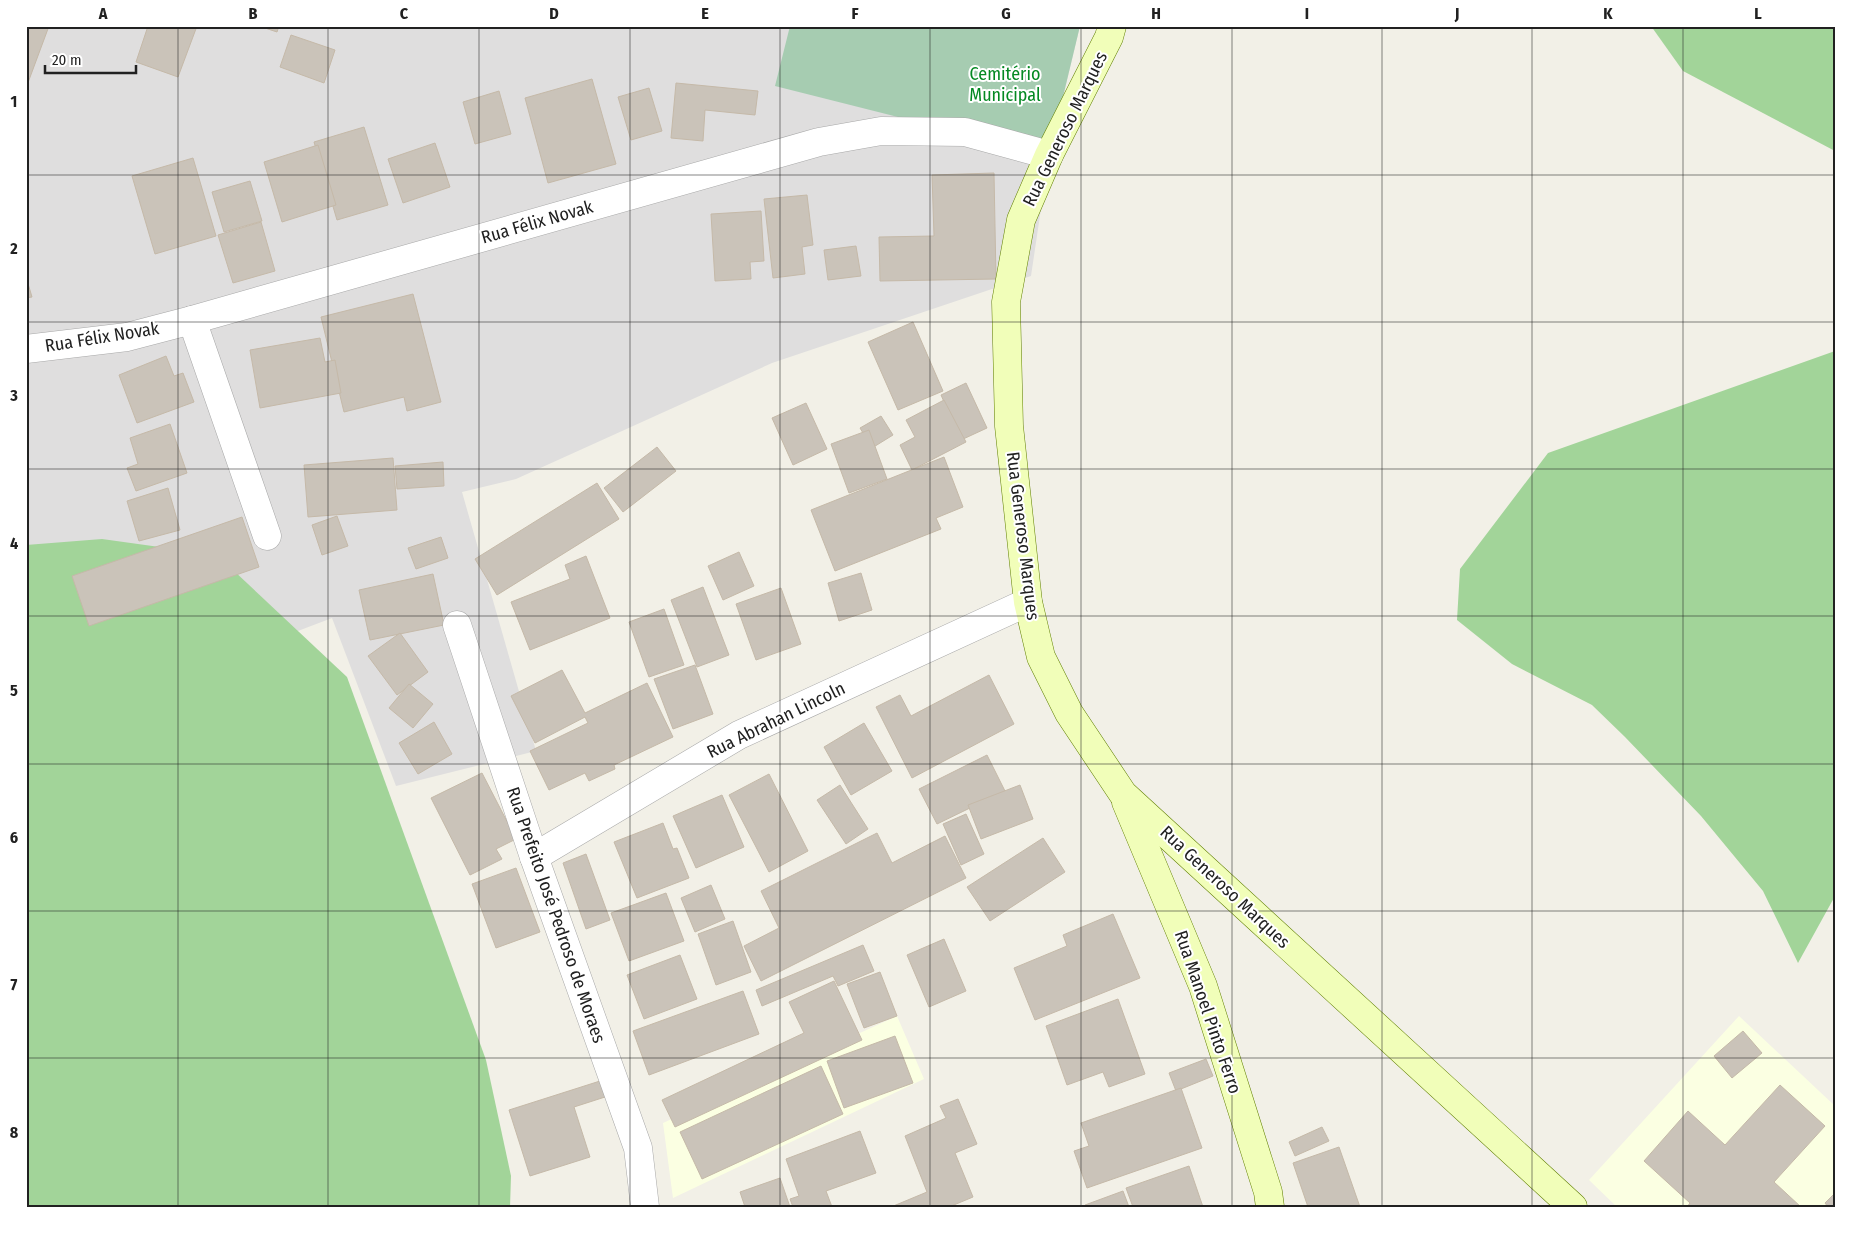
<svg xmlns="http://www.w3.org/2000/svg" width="1861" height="1233" font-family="'Fira Sans Condensed',sans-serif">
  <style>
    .residential { fill: #dfdede }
    .education { fill: #fbffe2 }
    .forest { fill: #a2d499 }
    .cemetery { fill: #a6ccb1 }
    .building { fill: #cac3b9; stroke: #c5b9a8 }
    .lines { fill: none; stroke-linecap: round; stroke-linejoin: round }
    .street-casing { stroke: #a8a8a8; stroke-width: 29 }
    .secondary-casing { stroke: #607f00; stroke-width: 29 }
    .street { stroke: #fff; stroke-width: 28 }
    .secondary { stroke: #f1feb9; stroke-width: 28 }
    .grid { fill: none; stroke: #212121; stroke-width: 1; stroke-opacity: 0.55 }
    .labels { text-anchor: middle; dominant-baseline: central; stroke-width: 4; stroke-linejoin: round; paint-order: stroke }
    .park-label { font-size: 18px; fill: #048922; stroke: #fff }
    .street-label { font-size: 18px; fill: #212121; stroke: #fff }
    .neatline { fill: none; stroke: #212121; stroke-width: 2 }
    .grid-label { font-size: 16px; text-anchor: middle; font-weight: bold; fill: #212121 }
  </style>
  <rect width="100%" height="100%" fill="#f2f0e7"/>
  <!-- residential -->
  <polygon class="residential" points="26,26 1080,26 1049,155 1031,276 772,363 516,479 462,492 536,751 396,786 332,618 111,702 26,591"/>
  <!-- education -->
  <g class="education">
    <polygon points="897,1016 924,1079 673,1198 663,1123"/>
    <polygon points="1739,1016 1835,1106 1835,1207 1617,1207 1589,1180"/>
  </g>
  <!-- forest -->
  <g class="forest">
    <polygon points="1651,26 1835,26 1835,151 1683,71"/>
    <polygon points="1835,351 1835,896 1798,963 1763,891 1701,816 1625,737 1592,705 1512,664 1457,620 1460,569 1548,453"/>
    <polygon points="102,539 217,555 347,677 486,1060 511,1176 510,1207 26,1207 26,545"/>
  </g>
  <!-- cemetery -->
  <polygon class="cemetery" points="790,26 1080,26 1049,155 775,86"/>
  <!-- building -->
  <g class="building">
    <polygon points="26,26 49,26 26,88"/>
    <polygon points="148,26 197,26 178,77 136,62"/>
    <polygon points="259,26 279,26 277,32"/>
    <polygon points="291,35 335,50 324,83 280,67"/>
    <polygon points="592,79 616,164 548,183 525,98"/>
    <polygon points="676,83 758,91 755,115 705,110 703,141 671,138"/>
    <polygon points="649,88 662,131 631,140 618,97"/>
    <polygon points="499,91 511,134 475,144 463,102"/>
    <polygon points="364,127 388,205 337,220 314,142"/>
    <polygon points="435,143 450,187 403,203 388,159"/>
    <polygon points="318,145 336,205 282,222 264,162"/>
    <polygon points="193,158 216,236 155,254 132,176"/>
    <polygon points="994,173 996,279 880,281 879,237 934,236 932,175"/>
    <polygon points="250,181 262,221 224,232 212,192"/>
    <polygon points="807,195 813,245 802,247 805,274 773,278 764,199"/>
    <polygon points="761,211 764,261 750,262 751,279 715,281 711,214"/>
    <polygon points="261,222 275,271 233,283 218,235"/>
    <polygon points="856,246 861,276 828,280 824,250"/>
    <polygon points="26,277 32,297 26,298"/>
    <polygon points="413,294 441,402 407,411 404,397 344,412 321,317"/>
    <polygon points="913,322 943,391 898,410 868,342"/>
    <polygon points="320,338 325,362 335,360 341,393 260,408 250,350"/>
    <polygon points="166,356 174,376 183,373 194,402 137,423 119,375"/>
    <polygon points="966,383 987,428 961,440 941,395"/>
    <polygon points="944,400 966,442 912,470 900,445 915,437 906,420"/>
    <polygon points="806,403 827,449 793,465 772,418"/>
    <polygon points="881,416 893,435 872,448 860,428"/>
    <polygon points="170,424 187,473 136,491 127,468 138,464 130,438"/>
    <polygon points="869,430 887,479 849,493 831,444"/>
    <polygon points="657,447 676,471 623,512 604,488"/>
    <polygon points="944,457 963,507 936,518 941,529 835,571 811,510"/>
    <polygon points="393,458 397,510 308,517 304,465"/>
    <polygon points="443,462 444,486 397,489 395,466"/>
    <polygon points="597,483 619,519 497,595 475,559"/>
    <polygon points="168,488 180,530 139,541 127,501"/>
    <polygon points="337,516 348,546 322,555 312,525"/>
    <polygon points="242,517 259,567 89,626 72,576"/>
    <polygon points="441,537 448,558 416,569 408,548"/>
    <polygon points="739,552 754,586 723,600 708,566"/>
    <polygon points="586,556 610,618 530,650 511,602 570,579 565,565"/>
    <polygon points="861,573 872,610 839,621 828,583"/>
    <polygon points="433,574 444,625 370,640 359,590"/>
    <polygon points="703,587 729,655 697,667 671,600"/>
    <polygon points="781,588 801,644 756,660 736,604"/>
    <polygon points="664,609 684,665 649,677 629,622"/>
    <polygon points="400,633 428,672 397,695 368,656"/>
    <polygon points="695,665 713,714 673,729 654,679"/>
    <polygon points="562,670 585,713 647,683 673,737 614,765 615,769 589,781 585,773 549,790 530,751 588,723 585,717 535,743 511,696"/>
    <polygon points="989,675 1014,724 912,778 876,707 900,695 911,716"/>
    <polygon points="409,684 433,704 413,728 389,708"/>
    <polygon points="434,722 452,754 418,774 399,743"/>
    <polygon points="864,723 892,771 851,795 824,747"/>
    <polygon points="987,755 1005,791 937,824 919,789"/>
    <polygon points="482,773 516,839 496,849 502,859 470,875 431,798"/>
    <polygon points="769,774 808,851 769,872 729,795"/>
    <polygon points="840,785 868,829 846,844 817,800"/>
    <polygon points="1020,785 1033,819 981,839 968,805"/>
    <polygon points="722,795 744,847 696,868 673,816"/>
    <polygon points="966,814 984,854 961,865 943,824"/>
    <polygon points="663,823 673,849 677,848 689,878 637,898 614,842"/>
    <polygon points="877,833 892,863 945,836 966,878 761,981 744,946 779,928 761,891"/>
    <polygon points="1043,838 1065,872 990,921 967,887"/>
    <polygon points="586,854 610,920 586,929 563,863"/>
    <polygon points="516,868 540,932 496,948 472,884"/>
    <polygon points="711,885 725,919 695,932 681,898"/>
    <polygon points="666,893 684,941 629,961 611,913"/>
    <polygon points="1113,914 1140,978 1035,1020 1014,968 1067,946 1063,935"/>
    <polygon points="733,921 751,972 716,985 698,934"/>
    <polygon points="944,939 966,991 929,1007 907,955"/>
    <polygon points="863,945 874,971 838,986 833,976 762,1006 756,990"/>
    <polygon points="680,955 697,999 644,1019 627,975"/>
    <polygon points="880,972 897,1016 864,1028 847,984"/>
    <polygon points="834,981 862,1040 675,1127 662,1100 804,1033 789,1002"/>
    <polygon points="743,991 759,1034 649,1075 633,1031"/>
    <polygon points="1118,999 1145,1074 1109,1087 1103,1072 1067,1085 1046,1026"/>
    <polygon points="1743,1031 1762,1053 1732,1078 1714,1056"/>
    <polygon points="895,1036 913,1083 844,1108 827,1061"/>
    <polygon points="1206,1059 1213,1076 1176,1091 1169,1073"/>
    <polygon points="821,1066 843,1114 702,1179 680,1132"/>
    <polygon points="600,1081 605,1097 574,1107 590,1157 530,1176 509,1110"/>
    <polygon points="1780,1085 1825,1126 1774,1182 1801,1207 1687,1207 1690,1203 1644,1161 1688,1111 1725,1145"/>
    <polygon points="1181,1088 1202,1148 1087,1188 1074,1151 1089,1146 1081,1123"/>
    <polygon points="958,1099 977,1144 955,1153 973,1197 949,1207 891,1207 927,1192 905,1136 946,1118 940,1106"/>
    <polygon points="1322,1127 1329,1141 1295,1156 1289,1142"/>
    <polygon points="860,1131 876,1173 826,1191 832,1207 793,1207 790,1199 799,1196 786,1159"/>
    <polygon points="1339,1147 1360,1207 1308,1207 1293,1163"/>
    <polygon points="1189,1166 1203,1207 1133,1207 1126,1188"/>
    <polygon points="780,1178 790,1207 745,1207 740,1192"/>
    <polygon points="1123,1191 1129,1207 1086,1207 1085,1205"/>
    <polygon points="1835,1193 1835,1207 1828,1207 1825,1203"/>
  </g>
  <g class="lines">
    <!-- street casing -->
    <g class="street-casing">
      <g id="street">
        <polyline points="192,320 267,536"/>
        <polyline points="26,349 127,337 192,320 819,142 881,131 965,132 1049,155"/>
        <polyline points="457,625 534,857 638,1148 645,1207"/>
        <polyline points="534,857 739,735 1028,602"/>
      </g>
    </g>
    <!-- secondary casing -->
    <g class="secondary-casing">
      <g id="secondary">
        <polyline points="1112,26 1109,37 1049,155 1021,220 1006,302 1009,426 1028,602 1041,657 1069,713 1123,794 1573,1207"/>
        <polyline points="1126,802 1203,986 1268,1192 1270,1207"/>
      </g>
    </g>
    <!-- street -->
    <use href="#street" class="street"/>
    <!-- secondary -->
    <use href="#secondary" class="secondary"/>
  </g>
  <!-- grid -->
  <path class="grid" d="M178 26V1207M328 26V1207M479 26V1207M630 26V1207M780 26V1207M930 26V1207M1081 26V1207M1232 26V1207M1382 26V1207M1532 26V1207M1683 26V1207M26 175H1835M26 322H1835M26 469H1835M26 616H1835M26 764H1835M26 911H1835M26 1058H1835"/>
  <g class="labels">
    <!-- park labels -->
    <g class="park-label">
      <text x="1005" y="74">Cemitério<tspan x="1005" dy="21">Municipal</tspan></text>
    </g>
    <!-- street labels -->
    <g class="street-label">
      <text transform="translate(1065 129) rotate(-64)">Rua Generoso Marques</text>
      <text transform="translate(537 222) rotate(-16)">Rua Félix Novak</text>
      <text transform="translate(102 337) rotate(-9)">Rua Félix Novak</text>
      <text transform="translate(1023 536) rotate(83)">Rua Generoso Marques</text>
      <text transform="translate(776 720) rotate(-26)">Rua Abrahan Lincoln</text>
      <text transform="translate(1225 887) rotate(43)">Rua Generoso Marques</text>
      <text transform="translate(556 915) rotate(71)">Rua Prefeito José Pedroso de Moraes</text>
      <text transform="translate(1208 1012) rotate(71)">Rua Manoel Pinto Ferro</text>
    </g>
  </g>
  <!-- border -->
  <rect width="1861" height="1233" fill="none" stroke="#ffffff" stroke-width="55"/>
  <!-- scale -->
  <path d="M45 65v8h91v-8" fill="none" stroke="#212121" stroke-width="2.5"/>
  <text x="52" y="65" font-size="15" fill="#212121" stroke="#ffffff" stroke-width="4" paint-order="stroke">20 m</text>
  <rect x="28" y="28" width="1806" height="1178" class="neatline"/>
  <g class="grid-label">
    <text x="103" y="19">A</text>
    <text x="253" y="19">B</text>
    <text x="404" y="19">C</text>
    <text x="554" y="19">D</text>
    <text x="705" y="19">E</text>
    <text x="855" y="19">F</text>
    <text x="1006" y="19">G</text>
    <text x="1156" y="19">H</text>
    <text x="1307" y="19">I</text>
    <text x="1457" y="19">J</text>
    <text x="1608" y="19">K</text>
    <text x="1758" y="19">L</text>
    <text x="14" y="107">1</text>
    <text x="14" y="254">2</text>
    <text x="14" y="401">3</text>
    <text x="14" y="549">4</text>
    <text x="14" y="696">5</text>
    <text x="14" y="843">6</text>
    <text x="14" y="990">7</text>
    <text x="14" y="1138">8</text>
  </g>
</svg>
